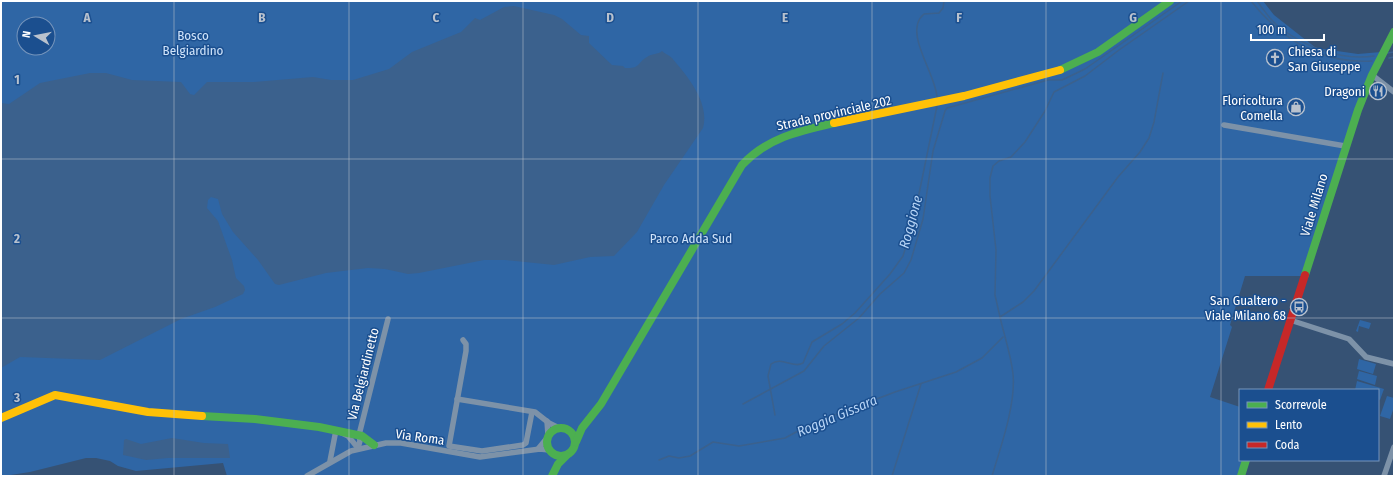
<svg xmlns="http://www.w3.org/2000/svg" width="1395" height="477" font-family="'Fira Sans Condensed',sans-serif">
  <style>
    .green { fill: #2f66a5; fill-rule: evenodd }
    .water { fill: #3b618d }
    .lines { fill: none; stroke-linecap: round; stroke-linejoin: round }
    .stream { stroke: #3b618d; stroke-width: 1.5 }
    .street { stroke: #7d92a8; stroke-width: 5.5 }
    .fast { stroke: #4caf50; stroke-width: 8 }
    .slow { stroke: #ffc107; stroke-width: 8 }
    .jam { stroke: #c62828; stroke-width: 8 }
    .grid { fill: none; stroke: #b9c2ce; stroke-width: 1; stroke-opacity: 0.55 }
    .labels { text-anchor: middle; dominant-baseline: central; stroke-width: 3; stroke-linejoin: round; paint-order: stroke }
    .park-label { font-size: 13px; fill: #cfe3fa; stroke: #1b4f8f }
    .poi-label { font-size: 13px; fill: #fff; stroke: #1b4f8f; text-anchor: end }
    .street-label { font-size: 13px; fill: #fff; stroke: #1b4f8f }
    .water-label { font-size: 14px; font-style: italic; fill: #b5d3f5; stroke: #1b4f8f }
    .grid-label { font-size: 13px; text-anchor: middle; font-weight: bold; fill: #b9c2ce; stroke: #1b4f8f; stroke-width: 3; stroke-linejoin: round; paint-order: stroke }
  </style>
  <rect width="100%" height="100%" fill="#365274"/>
  <!-- green -->
  <g class="green">
    <path d="M1 1H1263L1274 15 1316 48 1358 54 1381 52 1301 276H1245L1230 325 1232 327 1210 397 1240 407V460H1243L1238 476H227L223 463 136 471 118 466 110 461 96 458H86L30 472 4 476H1ZM24 24H48V48H24Z"/>
    <polygon points="1360,320 1371,323 1369,329 1359,326 1358,332 1356,331"/>
    <polygon points="1359,359 1376,364 1373,374 1357,369"/>
    <polygon points="1359,371 1377,376 1375,385 1357,379"/>
    <polygon points="1357,381 1384,389 1380,400 1378,399 1378,390 1355,390"/>
    <polygon points="1387,396 1394,398 1394,407 1390,419 1380,416"/>
  </g>
  <!-- water -->
  <g class="water">
    <path d="M514 6 554 15 562 19 581 35 589 36V43L612 65 623 66 625 68C640 69 637 63 647 57 652 53 658 55 662 51 665 54 669 55 672 58 688 77 710 103 703 128L664 185 637 232 614 256 590 257 554 265 505 260H484L419 273 408 274 385 269 368 268 326 273 279 285 275 284 258 260 233 232 222 214 218 199 211 197 208 200 207 208 218 221 232 260 236 278 244 286 245 290 243 294 215 307 181 319 100 360 20 357 1 368V103L9 104 40 83 90 73H106L132 80 181 82 190 94 194 95 207 82H254L313 77 331 80H353L389 69 412 52 461 32 475 18 480 20 504 7Z"/>
    <polygon points="172,438 204,443 228,444 230,458 168,458 146,460 123,455 124,440 126,439 141,444"/>
  </g>
  <g class="lines">
    <!-- stream -->
    <g class="stream">
      <path d="M1251 1C1282 40 1321 64 1372 61"/>
      <path d="M1257 1C1264 10 1270 20 1279 27 1305 47 1341 61 1374 56"/>
      <polyline points="1387,53 1394,52"/>
      <polyline points="1389,58 1394,57"/>
      <path d="M937 98C937 75 902 32 924 14L939 13 943 8 944 1"/>
      <polyline points="1000,317 995,295 996,250 990,196 990,178 993,166 999,161 1011,157 1025,142 1045,111 1054,92 1085,76 1119,50 1189,1"/>
      <polyline points="743,404 804,371 824,346 859,318 880,294 904,273 911,260 923,219 933,151 945,111 947,108 1048,80 1062,80 1085,69 1182,1"/>
      <path d="M775 415 768 376 771 364C782 356 793 369 803 363L812 342 842 324 855 313 890 274 903 256 913 223 937 106"/>
      <polyline points="659,460 669,456 679,458 690,456 713,442 739,446 785,438 811,424 895,392 956,372 982,358 1003,337"/>
      <polyline points="892,476 921,384"/>
      <path d="M992 476C1001 446 1016 404 1013 374 1011 355 1004 335 1000 317L1023 302 1034 291 1118 177 1140 152 1149 138 1154 122 1163 73"/>
    </g>
    <!-- street -->
    <g class="street">
      <polyline points="1372,75 1394,92"/>
      <polyline points="1224,125 1345,146"/>
      <polyline points="1290,320 1349,339 1366,357 1394,364"/>
      <polyline points="463,340 466,344 466,351 449,446 482,451 523,445 526,443 532,412"/>
      <polyline points="457,399 535,412 549,423 559,428"/>
      <polyline points="547,421 548,435"/>
      <polyline points="358,448 360,441 359,435 388,319"/>
      <polyline points="538,449 547,438"/>
      <polyline points="330,461 336,430 348,436 358,448"/>
      <polyline points="307,476 351,451 386,443 401,443 480,457 540,449 549,450"/>
      <polyline points="1384,476 1394,447"/>
    </g>
    <!-- fast -->
    <g class="fast">
      <polyline points="1060,70 1098,52 1170,1"/>
      <polyline points="1305,275 1358,110 1372,75 1394,32"/>
      <polyline points="202,416 255,419 319,427 362,436 374,445"/>
      <circle cx="561" cy="442" r="14"/>
      <path d="M576 442 582 428 601 404 742 165C767 138 799 131 834 123"/>
      <polyline points="552,476 558,464 566,456"/>
      <polyline points="1241,476 1246,460"/>
    </g>
    <!-- slow -->
    <g class="slow">
      <polyline points="834,123 964,96 1060,70"/>
      <polyline points="1,418 55,395 148,412 202,416"/>
    </g>
    <!-- jam -->
    <polyline class="jam" points="1268,390 1305,275"/>
  </g>
  <!-- grid -->
  <path class="grid" d="M174 1V476M349 1V476M523 1V476M698 1V476M872 1V476M1046 1V476M1221 1V476M1 159H1394M1 318H1394"/>
  <!-- icons -->
  <defs>
    <g id="church-ring" transform="scale(0.9)"><circle r="9.5" fill="#1b4f8f" stroke="#b9c2ce" stroke-width="1.5"/><path d="M-1.2-6h2.4v3.5h3.3v2.4h-3.3V6h-2.4V-.1h-3.3v-2.4h3.3Z" fill="#b9c2ce"/></g>
    <g id="restaurant-ring" transform="scale(0.9)"><circle r="9.5" fill="#1b4f8f" stroke="#b9c2ce" stroke-width="1.5"/><path d="M-5-6h1v4h1v-4h1v4h1v-4h1v5L-1.5 .5V6h-2V.5L-5-1ZM5-6V6H3V1.5H1.5Q1.5-4 5-6Z" fill="#b9c2ce"/></g>
    <g id="shop-ring" transform="scale(0.9)"><circle r="9.5" fill="#1b4f8f" stroke="#b9c2ce" stroke-width="1.5"/><path d="M-5-2.5h2.3a2.7 3.5 0 0 1 5.4 0H5L5.5 6h-11ZM-1.5-2.5h3a1.5 2.3 0 0 0-3 0Z" fill="#b9c2ce"/></g>
    <g id="bus-ring" transform="scale(0.9)"><circle r="9.5" fill="#1b4f8f" stroke="#b9c2ce" stroke-width="1.5"/><path d="M-5-6H5V4H4V6H2V4H-2V6H-4V4H-5ZM-3.5-4V0h7V-4ZM-3.5 1.2v1.5H-2V1.2ZM2 1.2v1.5H3.5V1.2Z" fill="#b9c2ce"/></g>
  </defs>
  <g fill-rule="evenodd">
    <use href="#church-ring" x="1275" y="58"/>
    <use href="#restaurant-ring" x="1378" y="91"/>
    <use href="#shop-ring" x="1296" y="107"/>
    <use href="#bus-ring" x="1299" y="307"/>
  </g>
  <g class="labels">
    <!-- park labels -->
    <g class="park-label">
      <text x="193" y="35">Bosco<tspan x="193" dy="15">Belgiardino</tspan></text>
      <text x="691" y="238">Parco Adda Sud</text>
    </g>
    <!-- poi labels -->
    <g class="poi-label">
      <text x="1288" y="51" text-anchor="start">Chiesa di<tspan x="1288" dy="15">San Giuseppe</tspan></text>
      <text x="1365" y="91">Dragoni</text>
      <text x="1283" y="100">Floricoltura<tspan x="1283" dy="15">Comella</tspan></text>
      <text x="1286" y="300">San Gualtero -<tspan x="1286" dy="15">Viale Milano 68</tspan></text>
    </g>
    <!-- street labels -->
    <g class="street-label">
      <text transform="translate(834 113) rotate(-13)">Strada provinciale 202</text>
      <text transform="translate(1314 205) rotate(-73)">Viale Milano</text>
      <text transform="translate(363 374) rotate(-76)">Via Belgiardinetto</text>
      <text transform="translate(420 437) rotate(8)">Via Roma</text>
    </g>
    <!-- water labels -->
    <g class="water-label">
      <text transform="translate(911 222) rotate(-75)">Roggione</text>
      <text transform="translate(837 416) rotate(-23)">Roggia Gissara</text>
    </g>
  </g>
  <g class="grid-label">
    <text x="87" y="22">A</text>
    <text x="262" y="22">B</text>
    <text x="436" y="22">C</text>
    <text x="610" y="22">D</text>
    <text x="785" y="22">E</text>
    <text x="959" y="22">F</text>
    <text x="1133" y="22">G</text>
    <text x="17" y="84">1</text>
    <text x="17" y="243">2</text>
    <text x="17" y="402">3</text>
  </g>
  <!-- border -->
  <rect width="1395" height="477" fill="none" stroke="#ffffff" stroke-width="4"/>
  <!-- legend -->
  <rect x="1239" y="389" width="140" height="72" fill="#1b4f8f" stroke="#7695bc"/>
  <rect x="1247" y="402" width="20" height="6" fill="#4caf50" stroke="#7695bc"/>
  <text x="1275" y="409" font-size="12" fill="#ffffff">Scorrevole</text>
  <rect x="1247" y="422" width="20" height="6" fill="#ffc107" stroke="#7695bc"/>
  <text x="1275" y="429" font-size="12" fill="#ffffff">Lento</text>
  <rect x="1247" y="442" width="20" height="6" fill="#c62828" stroke="#7695bc"/>
  <text x="1275" y="449" font-size="12" fill="#ffffff">Coda</text>
  <!-- north arrow -->
  <g transform="translate(36 36) rotate(280)"><circle r="19" fill="#1b4f8f" stroke="#7695bc"/>
  <path d="M0-3L7 15L0 10L-7 15Z" fill="#b9c2ce"/>
  <text y="-6" font-size="11" font-weight="bold" text-anchor="middle" fill="#ffffff">N</text>
  </g>
  <!-- scale -->
  <path d="M1251 34v6h73v-6" fill="none" stroke="#ffffff" stroke-width="2"/>
  <text x="1257" y="34" font-size="12" fill="#ffffff" stroke="#1b4f8f" stroke-width="3" paint-order="stroke">100 m</text>
</svg>
